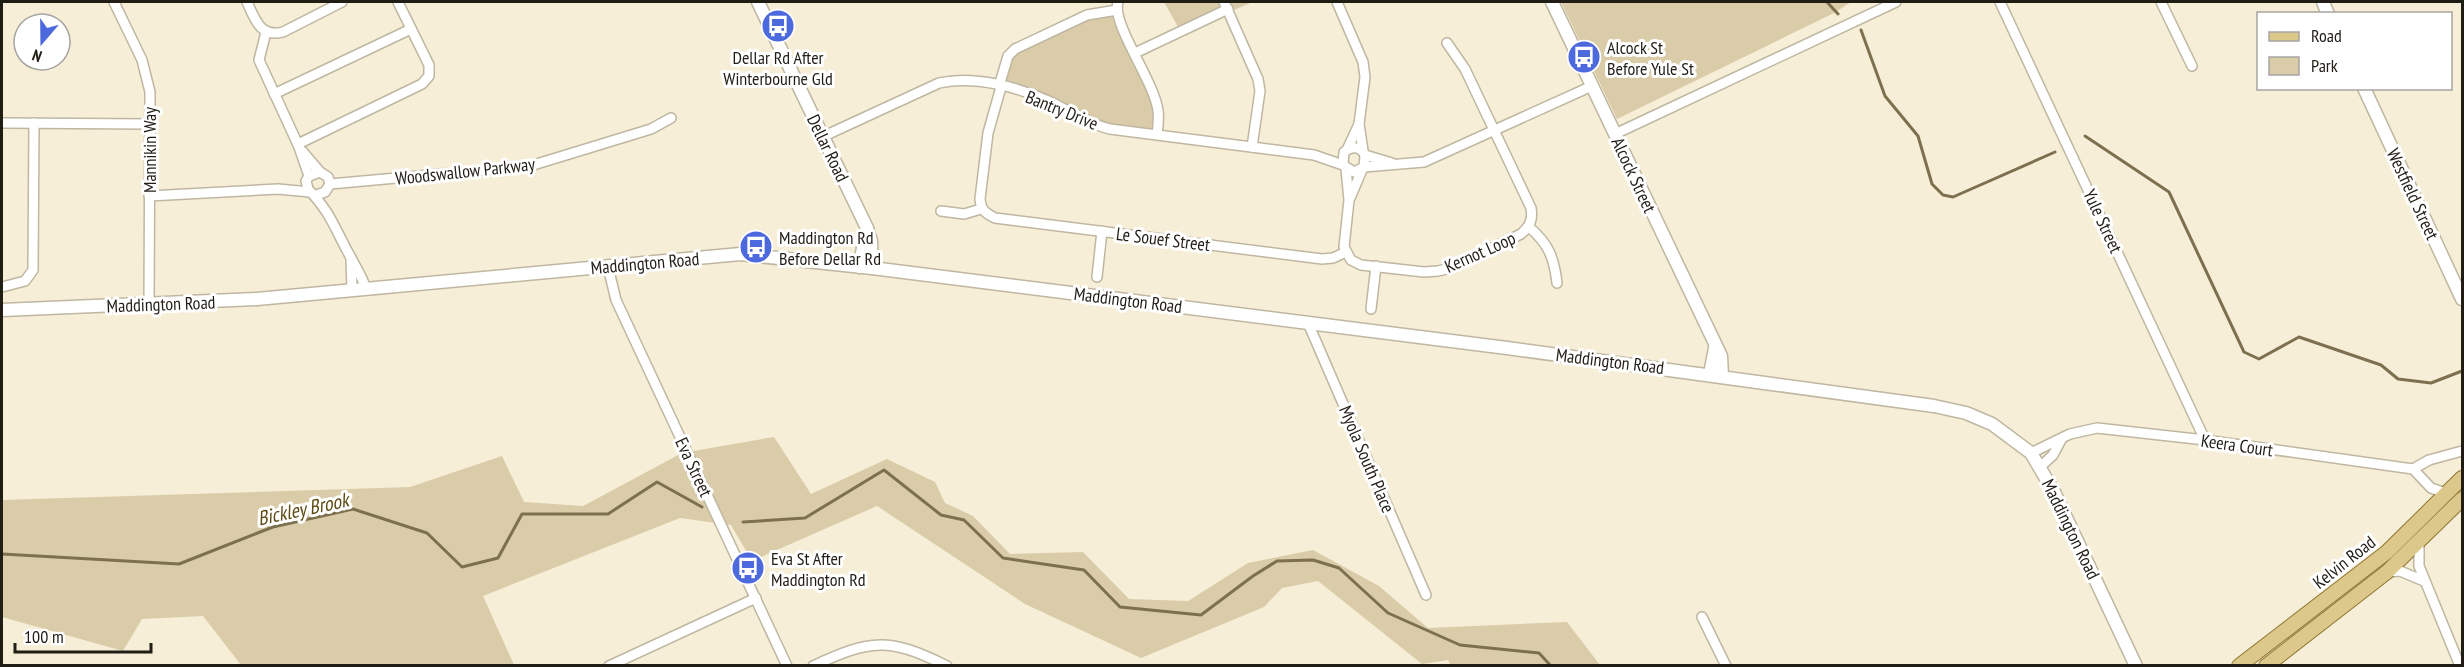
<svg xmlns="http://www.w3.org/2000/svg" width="2464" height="667" font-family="'PT Sans Narrow',sans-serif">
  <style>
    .green { fill: #dacca9 }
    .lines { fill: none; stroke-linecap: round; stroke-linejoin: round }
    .stream { stroke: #7d704e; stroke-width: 3 }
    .street-casing { stroke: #bfb7a1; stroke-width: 12 }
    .secondary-casing { stroke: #bfb7a1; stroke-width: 15 }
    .primary-casing { stroke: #8d7531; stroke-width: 16 }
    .street { stroke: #fff; stroke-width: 9 }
    .secondary { stroke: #fff; stroke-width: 12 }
    .primary { stroke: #ddc88c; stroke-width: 14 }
    .labels { text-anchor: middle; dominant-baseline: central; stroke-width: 6; stroke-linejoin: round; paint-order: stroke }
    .poi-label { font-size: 18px; fill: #201d15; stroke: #fff; text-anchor: start }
    .street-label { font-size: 18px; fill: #201d15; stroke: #fff }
    .water-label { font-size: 20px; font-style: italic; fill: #5d4a11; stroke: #fff }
  </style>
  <rect width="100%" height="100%" fill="#f7eed7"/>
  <!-- green -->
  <g class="green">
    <polygon points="1164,2 1253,2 1181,32"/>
    <polygon points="1561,2 1851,2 1834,13 1617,119"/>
    <polygon points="1103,10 1117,10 1158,111 1157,134 1126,131 999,86 1008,56"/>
    <polygon points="774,437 811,494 887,459 935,482 945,503 973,516 1010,554 1083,552 1129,599 1188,601 1248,563 1313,550 1379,586 1428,628 1567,622 1600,665 1451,666 1448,660 1422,664 1318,581 1282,588 1264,607 1141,658 1025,604 877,506 752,561 731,525 680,518 483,596 514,665 241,665 203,616 142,619 123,651 2,617 2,500 410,487 502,456 524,502 583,506 682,453"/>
  </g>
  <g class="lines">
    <!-- stream -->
    <g class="stream">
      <polyline points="1827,2 1838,14"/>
      <polyline points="1861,30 1885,96 1918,136 1932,184 1943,195 1953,197 2055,152"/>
      <polyline points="2085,136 2169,192 2244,352 2259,359 2299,337 2381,365 2398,379 2431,383 2462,371"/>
      <polyline points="743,522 805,518 884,470 941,515 964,520 1003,558 1084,570 1120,607 1201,615 1253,576 1277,561 1313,560 1339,568 1388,613 1460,645 1539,653 1551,666"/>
      <polyline points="2,554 179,564 273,527 353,509 427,533 462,567 498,558 522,514 608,514 657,482 702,507"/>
    </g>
    <!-- street casing -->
    <g class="street-casing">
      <g id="street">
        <polyline points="114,2 142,60 150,92 149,305"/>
        <path d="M247 2C255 19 260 38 283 32L342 2"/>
        <path d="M1118 2C1111 24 1155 82 1158 111 1159 118 1158 127 1157 134"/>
        <polyline points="1224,2 1258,79 1260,91 1252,147"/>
        <polyline points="1337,2 1363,62 1365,77 1359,124 1363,151"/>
        <polyline points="2000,2 2205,440"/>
        <polyline points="2161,2 2192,66"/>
        <polyline points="266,32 259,60 299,147 309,176"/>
        <polyline points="1135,53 1228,9"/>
        <polyline points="999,86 1008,56 1015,49 1087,15 1117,10"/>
        <path d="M1001 87 988 133 980 199C981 210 985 213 995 218L1322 259 1333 258 1346 252"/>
        <polyline points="274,94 411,29"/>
        <polyline points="2,123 150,124"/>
        <polyline points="1615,134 1896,2"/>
        <path d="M822 137 939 83C975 75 1018 87 1051 102 1071 112 1089 124 1110 129L1314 155 1343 165 1354 172 1364 167 1365 155C1360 146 1352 146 1344 152L1343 165"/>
        <polyline points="298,144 422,84 429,76 429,65 398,2"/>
        <polyline points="1347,150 1359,124"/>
        <polyline points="302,151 320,172"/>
        <polyline points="1365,155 1392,163"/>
        <polyline points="1364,167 1424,162 1592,86"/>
        <path d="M1346 169 1349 200 1344 247 1351 260 1361 265 1424 272 1438 271 1451 268 1521 234C1530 226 1533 220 1531 208L1465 69 1447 43"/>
        <polyline points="330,184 530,166 651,129 671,118"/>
        <path d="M316 195 325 192 330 184 328 177 320 172 309 176 306 181 308 189C331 213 334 227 350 256 356 268 362 276 366 289"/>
        <polyline points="149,196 278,189 310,192"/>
        <polyline points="1350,198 1362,170"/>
        <polyline points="941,211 964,214 981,209"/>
        <path d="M1529 227C1549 244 1554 258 1557 283"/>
        <polyline points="351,258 352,291"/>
        <polyline points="608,267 616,300 787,666"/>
        <polyline points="1097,277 1102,231"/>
        <polyline points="2,287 25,281 33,270 34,123"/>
        <polyline points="1371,309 1376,266"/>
        <polyline points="1308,323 1426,595"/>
        <polyline points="2031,453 2070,434 2097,428 2205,440 2413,469 2431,488 2445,493"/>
        <polyline points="2040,467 2053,455 2061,440"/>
        <polyline points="2413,469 2429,460 2462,451"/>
        <polyline points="2419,542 2419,566 2460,666"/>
        <polyline points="2387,572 2400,571 2424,581"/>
        <polyline points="1702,617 1726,666"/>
        <polyline points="609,666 756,598"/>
        <path d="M813 666C871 639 889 637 947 666"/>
      </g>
    </g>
    <!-- secondary casing -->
    <g class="secondary-casing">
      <g id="secondary">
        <polyline points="758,2 867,228 871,241 872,268"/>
        <polyline points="1552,2 1721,356 1722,376"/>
        <polyline points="2323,2 2328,14"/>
        <polyline points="2364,88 2462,299"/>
        <polyline points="859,267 867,229"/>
        <polyline points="2,310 257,299 740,254 872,268 1507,348 1934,406 1966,413 1992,424 2031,453 2054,492 2136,666"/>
        <polyline points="1710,374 1715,348"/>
      </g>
    </g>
    <!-- primary casing -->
    <g class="primary-casing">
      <g id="primary">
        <polyline points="2239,666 2387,552 2462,478"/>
        <polyline points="2266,666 2387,572 2462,499"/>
      </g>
    </g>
    <!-- street -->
    <use href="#street" class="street"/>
    <!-- secondary -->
    <use href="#secondary" class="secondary"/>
    <!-- primary -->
    <use href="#primary" class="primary"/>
  </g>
  <!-- icons -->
  <defs>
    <g id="bus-disc" transform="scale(1.725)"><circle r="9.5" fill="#4c69dd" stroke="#fff"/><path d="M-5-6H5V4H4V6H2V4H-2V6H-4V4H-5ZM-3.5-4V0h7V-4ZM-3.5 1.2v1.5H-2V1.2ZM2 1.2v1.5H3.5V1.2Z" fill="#fff"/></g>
  </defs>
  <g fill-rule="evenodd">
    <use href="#bus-disc" x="778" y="26"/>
    <use href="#bus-disc" x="1584" y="57"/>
    <use href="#bus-disc" x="756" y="247"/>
    <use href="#bus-disc" x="748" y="568"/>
  </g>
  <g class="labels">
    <!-- poi labels -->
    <g class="poi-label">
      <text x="1607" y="47">Alcock St<tspan x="1607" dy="21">Before Yule St</tspan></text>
      <text x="778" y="57" text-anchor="middle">Dellar Rd After<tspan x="778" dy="21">Winterbourne Gld</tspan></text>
      <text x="779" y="237">Maddington Rd<tspan x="779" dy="21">Before Dellar Rd</tspan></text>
      <text x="771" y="558">Eva St After<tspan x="771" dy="21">Maddington Rd</tspan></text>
    </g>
    <!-- street labels -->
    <g class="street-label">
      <text transform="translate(1062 110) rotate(22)">Bantry Drive</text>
      <text transform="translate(828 148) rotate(64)">Dellar Road</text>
      <text transform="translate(149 150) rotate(-90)">Mannikin Way</text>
      <text transform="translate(465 171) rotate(-6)">Woodswallow Parkway</text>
      <text transform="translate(1634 175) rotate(65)">Alcock Street</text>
      <text transform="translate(2413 194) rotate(65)">Westfield Street</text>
      <text transform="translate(2103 221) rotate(65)">Yule Street</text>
      <text transform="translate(1163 239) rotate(7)">Le Souef Street</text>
      <text transform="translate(1480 252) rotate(-24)">Kernot Loop</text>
      <text transform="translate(645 263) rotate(-5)">Maddington Road</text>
      <text transform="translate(1128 300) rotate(7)">Maddington Road</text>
      <text transform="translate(161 304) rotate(-2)">Maddington Road</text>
      <text transform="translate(1610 361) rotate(7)">Maddington Road</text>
      <text transform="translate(2237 445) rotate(8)">Keera Court</text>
      <text transform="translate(1367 459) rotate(67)">Myola South Place</text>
      <text transform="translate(694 467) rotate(65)">Eva Street</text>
      <text transform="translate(2071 529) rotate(64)">Maddington Road</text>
      <text transform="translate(2344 562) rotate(-38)">Kelvin Road</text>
    </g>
    <!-- water labels -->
    <g class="water-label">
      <text transform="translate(303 509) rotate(-12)">Bickley Brook</text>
    </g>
  </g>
  <!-- border -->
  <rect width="2464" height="667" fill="none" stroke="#201d15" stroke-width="6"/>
  <!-- legend -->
  <rect x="2257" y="12" width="195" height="78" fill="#ffffff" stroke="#a6a5a1" stroke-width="1.5"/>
  <rect x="2269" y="32" width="30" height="9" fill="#ddc88c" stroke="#a6a5a1" stroke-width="1.5"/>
  <text x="2311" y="42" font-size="18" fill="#201d15">Road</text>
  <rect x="2269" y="57" width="30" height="18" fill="#dacca9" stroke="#a6a5a1" stroke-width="1.5"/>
  <text x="2311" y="72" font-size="18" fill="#201d15">Park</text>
  <!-- north arrow -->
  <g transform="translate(42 42) rotate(200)"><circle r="28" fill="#ffffff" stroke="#a6a5a1" stroke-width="1.5"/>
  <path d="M0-4.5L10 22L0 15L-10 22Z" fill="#4c69dd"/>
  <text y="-9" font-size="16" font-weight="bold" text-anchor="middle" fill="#201d15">N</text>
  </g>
  <!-- scale -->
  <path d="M15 643v9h136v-9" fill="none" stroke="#201d15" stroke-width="3"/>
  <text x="24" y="643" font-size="18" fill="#201d15" stroke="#ffffff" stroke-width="4.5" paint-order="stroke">100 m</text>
</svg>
